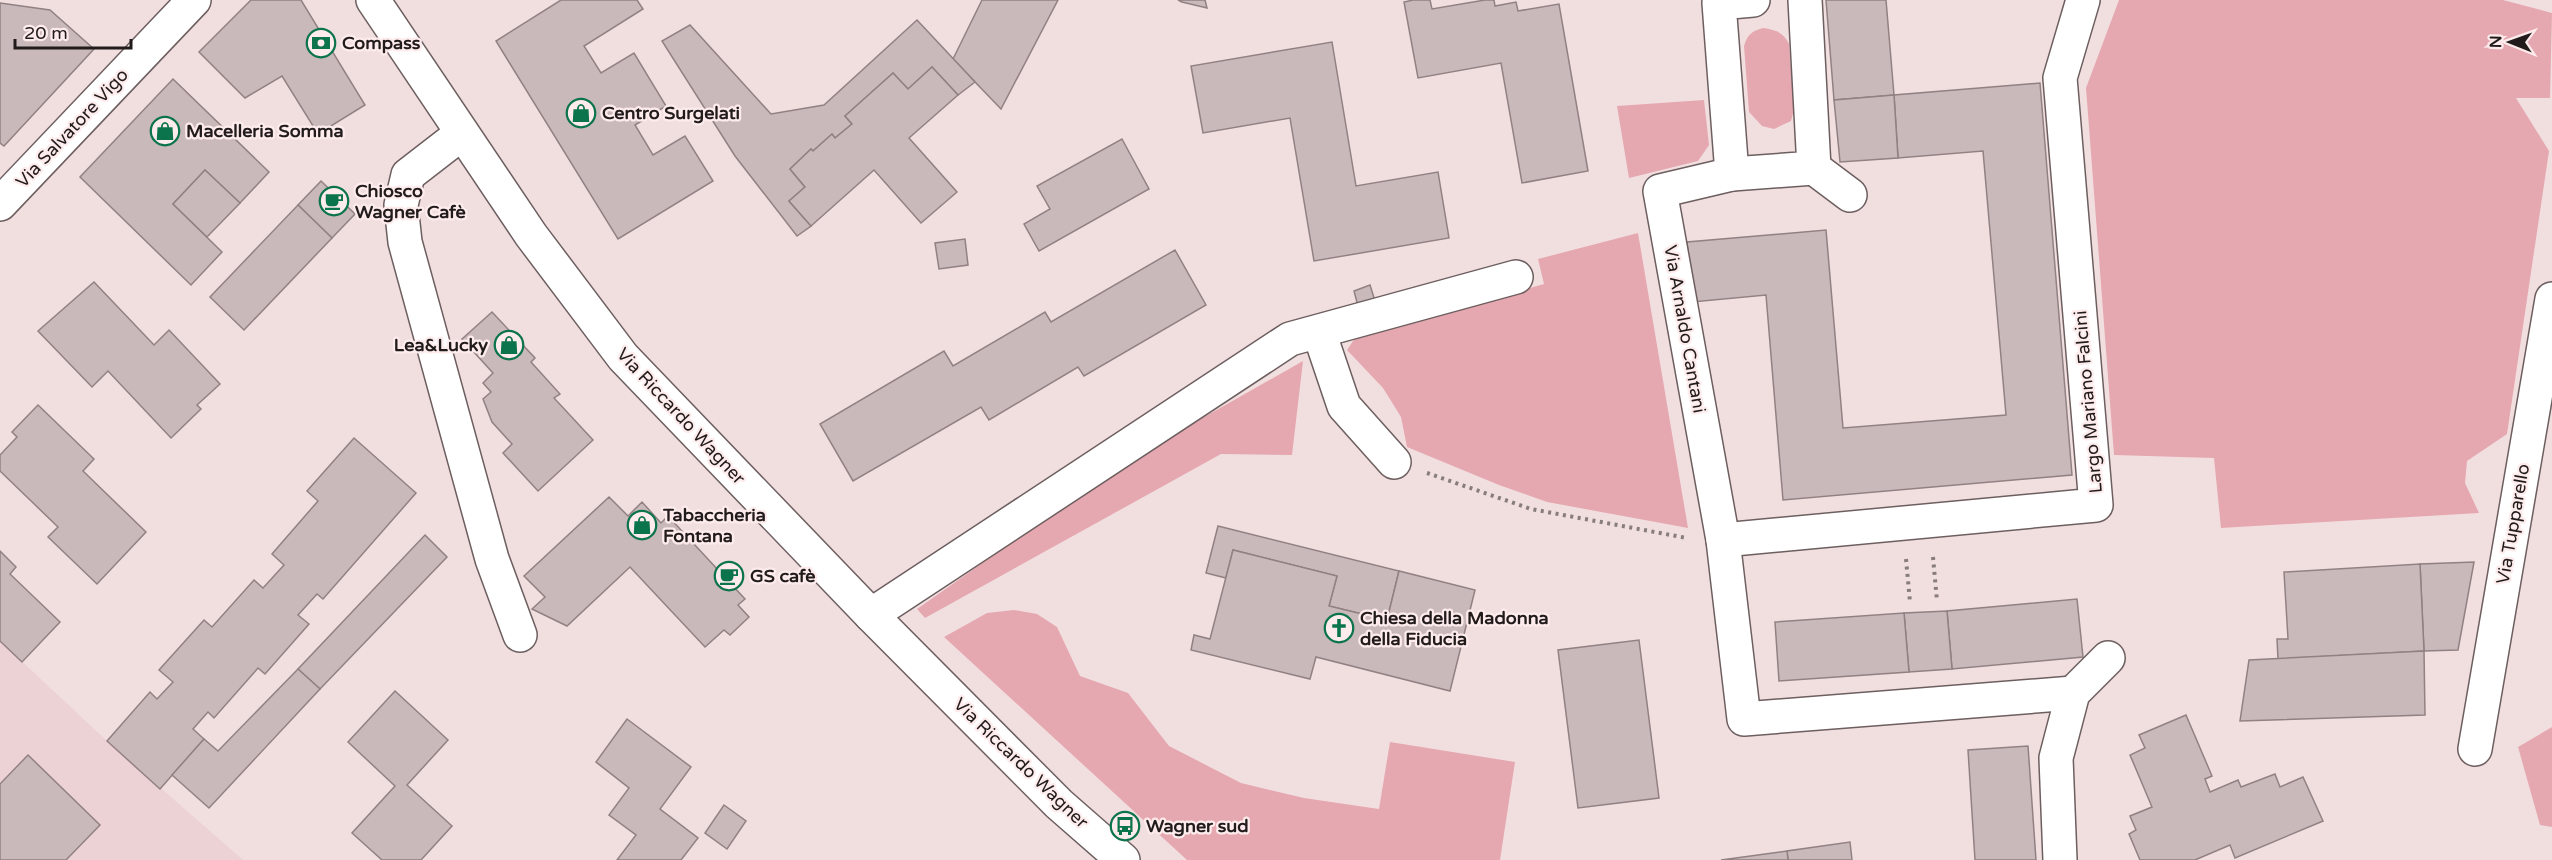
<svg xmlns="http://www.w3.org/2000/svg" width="2552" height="860" font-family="'Varela Round',sans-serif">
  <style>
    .built { fill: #edd2d5 }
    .green { fill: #e6a8b0 }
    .building { fill: #cab9ba; stroke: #928183; stroke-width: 1.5 }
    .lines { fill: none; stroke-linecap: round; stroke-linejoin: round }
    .minor-casing { stroke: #6d5e5f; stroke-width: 36 }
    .path { stroke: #887c7c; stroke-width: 4; stroke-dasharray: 3 4.5; stroke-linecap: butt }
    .minor { stroke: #fff; stroke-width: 33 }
    .labels { text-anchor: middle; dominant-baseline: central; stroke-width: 4.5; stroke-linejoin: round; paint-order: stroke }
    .poi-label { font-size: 18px; font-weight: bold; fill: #211b1b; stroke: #feeced; text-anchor: start }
    .street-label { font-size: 18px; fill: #211b1b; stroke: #feeced }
  </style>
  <rect width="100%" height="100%" fill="#f1dfe0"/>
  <!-- built -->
  <polygon class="built" points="0,641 107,741 243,860 0,860"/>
  <!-- green -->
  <g class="green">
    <polygon points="2119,0 2503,0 2552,13 2550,98 2516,98 2549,151 2507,434 2467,461 2465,483 2479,513 2221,528 2214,458 2114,455 2086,88"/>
    <path d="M1763 28C1776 30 1783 32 1789 44L1794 110 1791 121 1774 129 1762 126 1749 112 1744 46C1747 35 1752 31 1763 28Z"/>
    <polygon points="1704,100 1709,145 1698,161 1629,178 1617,106"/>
    <polygon points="1638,233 1688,528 1547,502 1499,485 1407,447 1401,417 1383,388 1347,350 1355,338 1544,284 1538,259"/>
    <polygon points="1303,361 1292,455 1221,454 925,618 917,609 1132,458"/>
    <polygon points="1014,610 1037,614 1057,627 1080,676 1128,693 1169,746 1241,783 1304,798 1379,809 1390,742 1515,762 1500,860 1187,860 944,637 987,613"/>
    <polygon points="2552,727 2552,827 2540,825 2518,747"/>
  </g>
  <!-- building -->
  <g class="building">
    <polygon points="251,0 301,0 365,105 318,134 282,76 245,98 199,52"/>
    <polygon points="561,0 637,0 643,9 584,46 601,73 634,53 666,106 635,125 653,155 685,136 713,181 618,239 496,41"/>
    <polygon points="982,0 1058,0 1001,109 953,59"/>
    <polygon points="1178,0 1205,0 1207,8 1182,2"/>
    <polygon points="1413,0 1430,0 1432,9 1485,0 1494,0 1495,6 1516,2 1518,11 1559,4 1588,171 1522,183 1501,63 1418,78 1404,2"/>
    <polygon points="1826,0 1886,0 1894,95 1834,100"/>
    <polygon points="0,3 50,10 94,49 4,146 0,143"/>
    <polygon points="917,20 975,82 958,95 932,67 908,89 893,73 845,116 852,124 835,138 832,134 813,151 811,149 790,169 805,187 789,201 811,226 797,236 735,156 662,41 690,25 771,114 824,105"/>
    <polygon points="1332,42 1356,186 1438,172 1449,238 1314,261 1290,118 1203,133 1191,66"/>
    <polygon points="932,67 958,95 909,138 957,192 921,223 874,170 811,226 789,201 805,187 790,169 811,149 813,151 832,134 835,138 852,124 845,116 893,73 908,89"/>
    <polygon points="173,79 269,172 240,203 205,170 173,204 222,252 191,285 80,177"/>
    <polygon points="2040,83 2072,475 1783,500 1766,295 1692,302 1687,242 1826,230 1843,428 2006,415 1983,151 1898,158 1894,95"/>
    <polygon points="1894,95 1898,158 1840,162 1834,100"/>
    <polygon points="1122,139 1149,189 1039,251 1024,224 1050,209 1037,186"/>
    <polygon points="205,170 240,203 207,237 173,204"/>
    <polygon points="321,181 355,214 332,238 298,205"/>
    <polygon points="298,205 332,238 244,330 210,297"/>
    <polygon points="965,239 968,265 939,269 935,243"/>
    <polygon points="1175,250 1206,305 1084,376 1078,367 989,420 981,407 853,481 820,424 944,351 953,366 1045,312 1051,322"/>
    <polygon points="94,282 154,345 169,330 220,384 197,405 201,409 171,438 108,371 92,387 38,331"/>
    <polygon points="1370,285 1375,301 1358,306 1354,291"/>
    <polygon points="492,312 535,358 531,362 560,394 554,398 593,440 538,491 503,453 512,444 492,422 483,399 491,392 483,383 493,373 462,339"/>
    <polygon points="38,405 94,459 83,471 146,532 97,584 48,537 58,527 0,471 0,455 17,437 12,432"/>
    <polygon points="354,438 416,493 323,599 317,594 298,615 309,624 265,674 258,668 214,718 208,712 193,729 204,739 160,789 107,741 150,692 157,699 173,682 159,670 204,620 212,627 254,580 263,588 284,565 272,554 318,501 307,491"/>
    <polygon points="609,497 628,516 642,502 661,523 668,516 745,599 738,605 749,617 730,635 724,630 705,647 630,567 567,626 532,609 545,597 524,576"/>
    <polygon points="1218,526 1399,571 1387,620 1329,606 1337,576 1233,550 1226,578 1206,573"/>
    <polygon points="425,535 447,557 320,689 298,669"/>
    <polygon points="1233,550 1337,576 1329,606 1387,620 1399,571 1475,590 1450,691 1316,657 1310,679 1191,650 1194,635 1210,639"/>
    <polygon points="0,551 16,567 10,574 60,622 22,662 0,641"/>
    <polygon points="2474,562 2458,650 2424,651 2420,564"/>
    <polygon points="2420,564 2424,651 2278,659 2277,639 2288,639 2284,572"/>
    <polygon points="2077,599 2083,657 1952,669 1947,611"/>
    <polygon points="1947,611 1952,669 1909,672 1904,613"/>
    <polygon points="1904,613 1909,672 1779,681 1775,622"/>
    <polygon points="1639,640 1659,798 1578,808 1558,650"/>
    <polygon points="2424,651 2425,715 2240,721 2249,660"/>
    <polygon points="298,669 320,689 209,808 172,775 204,739 218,751"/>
    <polygon points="395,691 448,740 407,785 452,826 421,860 382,860 352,833 395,786 348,742"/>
    <polygon points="2186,715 2212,776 2205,779 2210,792 2238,780 2241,787 2275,774 2280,787 2303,777 2323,821 2235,858 2230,845 2195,860 2140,860 2129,834 2136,830 2130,816 2152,807 2130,755 2145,748 2139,735"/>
    <polygon points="627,719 691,767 660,809 698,838 681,860 617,860 636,835 609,815 629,788 596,762"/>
    <polygon points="2028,746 2036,860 1975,860 1968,750"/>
    <polygon points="28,755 100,825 66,860 0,860 0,784"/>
    <polygon points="724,805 746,821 727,849 705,833"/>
    <polygon points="1850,842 1852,860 1788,860 1787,851"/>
    <polygon points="1787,851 1788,860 1721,860"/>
  </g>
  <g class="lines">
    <!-- minor casing -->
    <g class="minor-casing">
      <g id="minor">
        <polyline points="373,0 531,235 623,357 871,615 1059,804 1123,860"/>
        <polyline points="1753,0 1719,3 1732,174 1814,168 1805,0"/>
        <polyline points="461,134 408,175 401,205 405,242 492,559 520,635"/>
        <polyline points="1814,168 1850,195"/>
        <polyline points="1732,174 1660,191 1723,540 1744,719 2073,693"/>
        <polyline points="0,204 194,0"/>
        <polyline points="1319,332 1344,406 1394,462"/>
        <polyline points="1723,540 2096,505 2060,78 2083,0"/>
        <polyline points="871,615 1290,339 1516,277"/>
        <polyline points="2475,749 2552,299"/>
        <polyline points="2060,860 2056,758 2073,693 2108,658"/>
      </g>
    </g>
    <!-- path -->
    <g class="path">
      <polyline points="1427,473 1531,509 1687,538"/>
      <polyline points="1933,557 1937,601"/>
      <polyline points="1906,559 1910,602"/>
    </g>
    <!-- minor -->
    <use href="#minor" class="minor"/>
  </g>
  <!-- icons -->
  <defs>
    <g id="bank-ring" transform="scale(1.5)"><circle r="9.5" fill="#feeced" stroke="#0c744c" stroke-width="1.5"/><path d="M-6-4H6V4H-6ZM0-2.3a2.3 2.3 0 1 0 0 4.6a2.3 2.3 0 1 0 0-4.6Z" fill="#0c744c"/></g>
    <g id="shop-ring" transform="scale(1.5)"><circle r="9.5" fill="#feeced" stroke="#0c744c" stroke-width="1.5"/><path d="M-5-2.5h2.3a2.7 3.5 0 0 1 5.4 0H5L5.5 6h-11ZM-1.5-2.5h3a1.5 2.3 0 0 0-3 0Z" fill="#0c744c"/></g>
    <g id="cafe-ring" transform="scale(1.5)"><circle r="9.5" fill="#feeced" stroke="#0c744c" stroke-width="1.5"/><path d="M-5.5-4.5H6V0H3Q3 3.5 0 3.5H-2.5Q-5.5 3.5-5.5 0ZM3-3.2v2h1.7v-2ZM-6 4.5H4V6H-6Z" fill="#0c744c"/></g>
    <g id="church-ring" transform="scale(1.5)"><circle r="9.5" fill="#feeced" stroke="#0c744c" stroke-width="1.5"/><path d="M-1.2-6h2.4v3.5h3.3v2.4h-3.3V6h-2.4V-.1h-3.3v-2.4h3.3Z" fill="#0c744c"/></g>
    <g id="bus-ring" transform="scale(1.5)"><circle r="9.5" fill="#feeced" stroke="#0c744c" stroke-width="1.5"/><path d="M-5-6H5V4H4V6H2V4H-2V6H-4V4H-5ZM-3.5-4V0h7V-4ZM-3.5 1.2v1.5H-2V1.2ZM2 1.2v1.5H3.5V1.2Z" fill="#0c744c"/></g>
  </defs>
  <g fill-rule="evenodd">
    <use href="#bank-ring" x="321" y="43"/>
    <use href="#shop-ring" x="581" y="113"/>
    <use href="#shop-ring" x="165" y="131"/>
    <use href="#cafe-ring" x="334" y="201"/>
    <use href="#shop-ring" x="509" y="345"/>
    <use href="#shop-ring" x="642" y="525"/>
    <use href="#cafe-ring" x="729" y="576"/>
    <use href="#church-ring" x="1339" y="628"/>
    <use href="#bus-ring" x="1125" y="826"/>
  </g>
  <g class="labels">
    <!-- poi labels -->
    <g class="poi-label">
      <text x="342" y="43">Compass</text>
      <text x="602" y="113">Centro Surgelati</text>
      <text x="186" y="131">Macelleria Somma</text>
      <text x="355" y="191">Chiosco<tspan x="355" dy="21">Wagner Cafè</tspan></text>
      <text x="488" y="345" text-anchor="end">Lea&amp;Lucky</text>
      <text x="663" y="515">Tabaccheria<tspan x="663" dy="21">Fontana</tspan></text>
      <text x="750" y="576">GS cafè</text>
      <text x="1360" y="618">Chiesa della Madonna<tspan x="1360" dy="21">della Fiducia</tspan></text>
      <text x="1146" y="826">Wagner sud</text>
    </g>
    <!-- street labels -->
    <g class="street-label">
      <text transform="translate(72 128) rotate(-47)">Via Salvatore Vigo</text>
      <text transform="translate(1685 329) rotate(80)">Via Arnaldo Cantani</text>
      <text transform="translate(2088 402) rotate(-95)">Largo Mariano Falcini</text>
      <text transform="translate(681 416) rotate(47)">Via Riccardo Wagner</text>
      <text transform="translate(2513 524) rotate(-80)">Via Tupparello</text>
      <text transform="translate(1021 763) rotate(44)">Via Riccardo Wagner</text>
    </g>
  </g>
  <!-- north arrow -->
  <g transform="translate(2510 42) rotate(271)" stroke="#feeced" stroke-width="4.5" paint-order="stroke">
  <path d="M0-4.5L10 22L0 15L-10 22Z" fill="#211b1b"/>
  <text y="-9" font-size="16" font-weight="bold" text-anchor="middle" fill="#211b1b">N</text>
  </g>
  <!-- scale -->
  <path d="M15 39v9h116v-9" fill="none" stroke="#211b1b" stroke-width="3"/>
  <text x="24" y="39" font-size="18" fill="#211b1b" stroke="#feeced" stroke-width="4.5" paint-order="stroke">20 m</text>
</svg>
